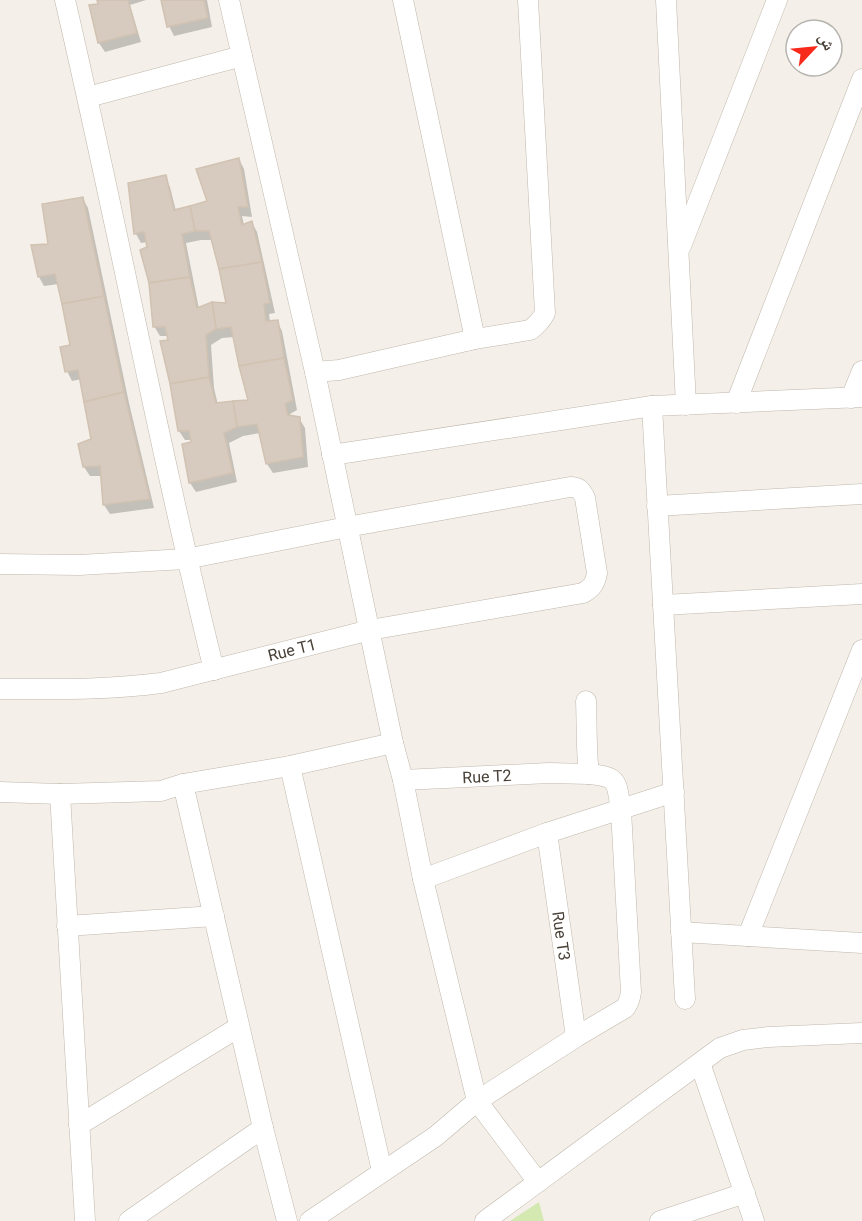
<svg xmlns="http://www.w3.org/2000/svg" width="862" height="1221" font-family="Roboto,'Noto Naskh Arabic',sans-serif">
  <style>
    .green { fill: #d4e8b2 }
    .shadow { fill: #0003; fill-rule: evenodd }
    .building { fill: #d6cbbe; stroke: #d1c2b2; stroke-width: 1.5 }
    .lines { fill: none; stroke-linecap: round; stroke-linejoin: round }
    .minor-casing { stroke: #c0b7ab; stroke-width: 21 }
    .minor { stroke: #fff; stroke-width: 20 }
    .labels { text-anchor: middle; dominant-baseline: central; stroke-width: 5; stroke-linejoin: round; paint-order: stroke }
    .street-label { font-size: 16px; fill: #484037; stroke: #fff }
  </style>
  <rect width="100%" height="100%" fill="#f4f0e9"/>
  <!-- green -->
  <polygon class="green" points="539,1202 544,1221 510,1221"/>
  <!-- shadow -->
  <g class="shadow">
    <polygon points="99,0 146,0 130,5 141,42 105,52 99,43 91,6 100,5"/>
    <polygon points="163,0 207,0 212,27 174,36 169,26"/>
    <path d="M239 159 244 169 252 217 242 216 244 225 252 223 257 232 275 313 269 314 270 322 277 321 282 331 297 410 290 414 291 417 299 418 305 428 308 467 273 473 267 464 260 433 243 436 229 443 237 482 196 492 190 483 184 445 193 443 192 440H185L179 431 170 341 169 336H160L154 326 149 248 148 242 141 243 136 234 129 184 165 177 170 187 176 211 209 202ZM201 240H213L228 304 199 309 186 243ZM235 337 250 402 218 405 214 388 211 345 222 338Z"/>
    <polygon points="83,199 88,208 129,403 154,508 110,514 104,505 102,476 90,476 84,467 93,440 82,379 72,381 67,371 71,346 59,284 44,286 39,277 32,246 50,246"/>
  </g>
  <!-- building -->
  <g class="building">
    <polygon points="97,0 128,0 137,33 98,43 89,5 98,4"/>
    <polygon points="161,0 204,0 208,18 167,27"/>
    <polygon points="239,158 248,207 238,207 242,225 252,221 262,262 219,269 209,231 195,231 190,206 207,201 196,169"/>
    <polygon points="166,175 174,210 190,206 195,231 182,234 190,277 149,283 140,250 147,247 144,232 134,234 128,183"/>
    <polygon points="83,197 104,296 62,304 55,274 38,277 31,245 48,244 42,204"/>
    <polygon points="262,262 270,303 264,304 266,321 278,320 284,358 239,366 231,327 216,329 212,302 226,303 219,269"/>
    <polygon points="190,277 197,308 212,302 216,329 206,335 209,377 170,384 160,341 168,340 165,327 153,327 149,283"/>
    <polygon points="104,296 124,392 84,402 78,370 65,372 60,347 70,345 62,304"/>
    <polygon points="284,358 293,400 285,404 288,415 300,417 303,457 266,464 257,424 237,427 233,401 248,400 239,366"/>
    <polygon points="209,377 216,403 233,401 237,427 224,433 233,473 189,483 182,444 191,442 189,431 178,431 170,384"/>
    <polygon points="124,392 150,499 103,505 100,466 83,467 78,444 91,439 84,402"/>
  </g>
  <g class="lines">
    <!-- minor casing -->
    <g class="minor-casing">
      <g id="minor">
        <path d="M65 0C117 223 159 448 214 670"/>
        <polyline points="229,0 315,372 393,743 403,780 423,879 477,1101 538,1182"/>
        <polyline points="403,0 475,339"/>
        <polyline points="666,0 686,405"/>
        <polyline points="88,97 242,56"/>
        <polyline points="681,246 777,0"/>
        <path d="M315 372 339 370 475 339 530 330C537 325 541 321 545 313L528 0"/>
        <polyline points="851,398 862,371"/>
        <polyline points="736,403 862,79"/>
        <polyline points="652,406 685,999"/>
        <polyline points="332,455 652,406 862,397"/>
        <polyline points="657,506 862,494"/>
        <path d="M0 564 79 565 186 559 347 527 570 487C579 487 581 490 585 498L597 573C595 584 592 588 583 593L370 630 161 683C108 690 54 689 0 689"/>
        <polyline points="663,605 862,594"/>
        <polyline points="290,766 382,1171"/>
        <path id="s1" d="M403 780 549 773 589 774C586 751 587 725 586 701"/>
        <polyline points="183,784 263,1128 287,1221"/>
        <polyline points="0,792 60,794 161,791 183,784 290,766 393,743"/>
        <polyline points="60,794 85,1221"/>
        <path id="s2" d="M547 833 576 1037"/>
        <polyline points="423,879 547,833 674,792"/>
        <polyline points="67,926 214,916"/>
        <polyline points="681,932 862,943"/>
        <polyline points="748,936 862,650"/>
        <polyline points="700,1063 754,1221"/>
        <polyline points="79,1125 239,1027"/>
        <polyline points="129,1221 263,1128"/>
        <path d="M310 1221 436 1136 477 1101 576 1037 625 1008C629 1003 630 999 631 992L621 810C616 782 620 777 589 774"/>
        <polyline points="485,1221 720,1048 743,1040 768,1037 862,1033"/>
        <polyline points="660,1221 745,1193"/>
      </g>
    </g>
    <!-- minor -->
    <use href="#minor" class="minor"/>
  </g>
  <g class="labels">
    <!-- street labels -->
    <g class="street-label">
      <text transform="translate(292 650) rotate(-14)">Rue T1</text>
      <text stroke="none"><textPath href="#s1" startOffset="84">Rue T2</textPath></text>
      <text stroke="none"><textPath href="#s2" startOffset="104">Rue T3</textPath></text>
    </g>
  </g>
  <!-- north arrow -->
  <g transform="translate(814 48) rotate(64)"><circle r="28" fill="#ffffff" stroke="#b6b3af" stroke-width="1.5"/>
  <path d="M0-4.5L10 22L0 15L-10 22Z" fill="#f82a1c"/>
  <text y="-9" font-size="16" font-weight="bold" text-anchor="middle" fill="#484037">ش</text>
  </g>
</svg>
